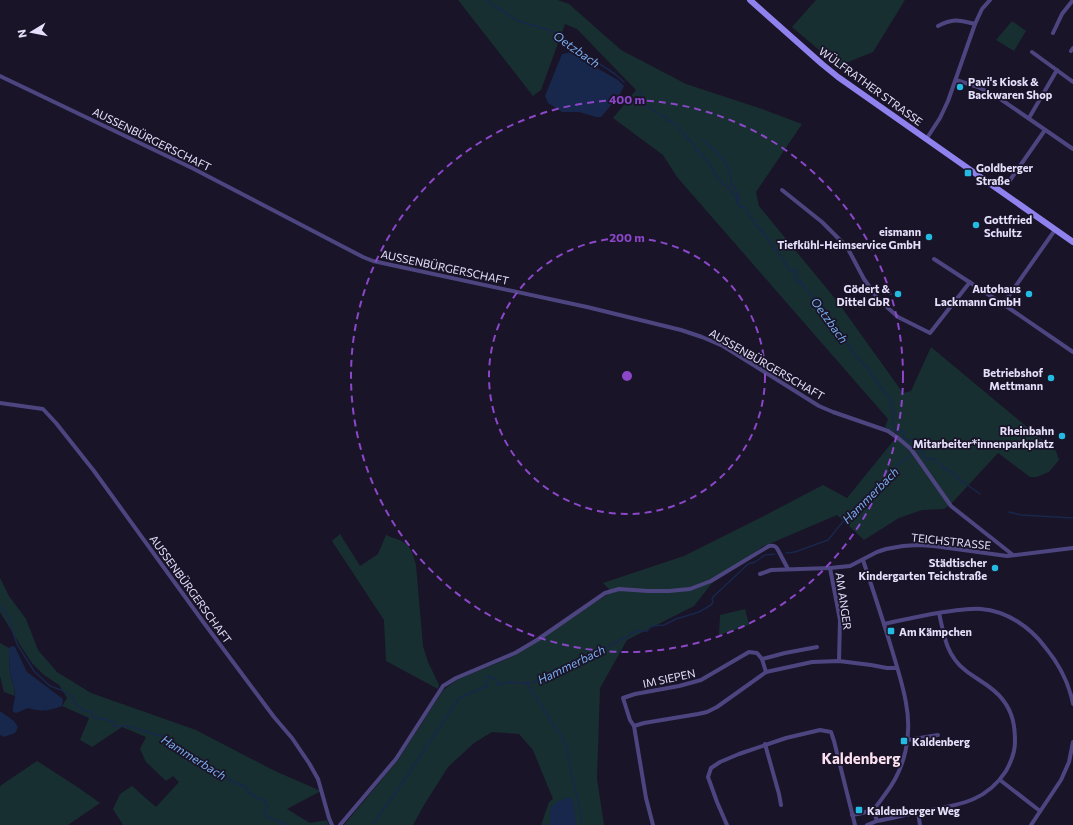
<svg xmlns="http://www.w3.org/2000/svg" width="1073" height="825" font-family="Commissioner,sans-serif">
  <style>
    .green { fill: #182f31 }
    .water { fill: #18274c }
    .lines { fill: none; stroke-linecap: round; stroke-linejoin: round }
    .stream { stroke: #18274c; stroke-width: 1.5 }
    .minor { stroke: #4d4580; stroke-width: 4 }
    .secondary { stroke: #9082ee; stroke-width: 6 }
    .ring { fill: none; stroke: #8b47c8; stroke-width: 2; stroke-dasharray: 7 5 }
    .poi-dot { fill: #24bbe2; stroke: #191428; stroke-width: 1.5 }
    .labels { text-anchor: middle; dominant-baseline: central; stroke-width: 3.5; stroke-linejoin: round; paint-order: stroke }
    .poi-label { font-size: 11px; font-weight: bold; fill: #e5dffb; stroke: #191428; text-anchor: start }
    .street-label { font-size: 11px; fill: #e5dffb; stroke: #191428 }
    .water-label { font-size: 12px; font-style: italic; fill: #7aaced; stroke: #191428 }
    .district-label { font-size: 15px; font-weight: bold; fill: #fbe0ef; stroke: #191428 }
    .centre { fill: #8b47c8; stroke: #191428; stroke-width: 2 }
    .ring-label { font-size: 12px; text-anchor: middle; font-weight: bold; fill: #8b47c8; stroke: #191428; stroke-width: 3.5; stroke-linejoin: round; paint-order: stroke }
  </style>
  <rect width="100%" height="100%" fill="#191428"/>
  <!-- green -->
  <g class="green">
    <polygon points="458,0 558,0 569,4 621,50 686,84 759,108 802,124 756,192 759,206 837,301 903,393 911,391 931,347 1056,451 1059,460 1049,472 1037,477 1030,477 998,453 951,504 944,509 922,510 899,518 864,540 837,515 762,547 712,583 694,606 627,640 600,688 597,779 604,825 541,825 549,802 553,799 533,750 519,734 492,732 474,743 448,767 424,805 413,825 344,825 398,760 443,690 458,679 514,656 540,640 560,625 607,595 609,589 603,583 684,556 760,518 823,485 847,498 894,440 897,434 885,427 888,419 677,177 663,155 613,118 636,90 577,29 565,24 541,90 533,96"/>
    <polygon points="816,0 905,0 873,52 838,66 792,27"/>
    <polygon points="1012,21 1026,31 1014,51 996,40"/>
    <path d="M340 534 360 566 378 554 386 535C407 543 410 542 416 565L423 646 428 662 439 685 438 689 386 661 384 620 332 541Z"/>
    <polygon points="0,578 9,596 26,619 38,650 57,672 91,693 196,730 275,771 321,791 287,809 310,823 327,820 329,825 123,825 113,809 120,794 132,786 156,807 179,782 173,776 166,781 146,762 140,749 146,737 122,727 92,747 80,740 89,718 62,706 67,698 59,685 44,675 32,663 22,648 0,612"/>
    <polygon points="745,609 749,625 719,635 720,615"/>
    <polygon points="0,643 9,648 9,663 11,679 14,687 15,696 4,692 0,676"/>
    <polygon points="37,761 76,786 100,803 68,825 0,825 0,786"/>
  </g>
  <!-- water -->
  <g class="water">
    <polygon points="572,52 590,64 618,80 624,86 619,96 601,117 596,117 579,112 562,112 548,103 545,96 562,54"/>
    <path d="M12 646 15 647 27 672 63 699 62 706C49 711 40 712 28 708L16 713 13 712C12 706 15 702 15 696 16 689 12 684 11 677 9 668 9 658 9 648Z"/>
    <polygon points="0,711 14,721 18,727 15,733 4,737 0,735"/>
    <path d="M572 797 573 800 576 825H550C551 811 547 806 562 800 565 799 568 798 572 797Z"/>
  </g>
  <g class="lines">
    <!-- stream -->
    <g class="stream">
      <polyline points="486,0 494,6 504,11 505,13 506,13 518,21 549,30 563,37 577,47 586,55 615,74 624,82"/>
      <path d="M638 92 641 93V98L639 100 638 104 640 106 644 104 646 105 661 116 666 117C668 122 669 121 674 123 678 126 681 133 686 135L685 137C688 138 693 143 695 147L694 148 697 151 701 153 702 157H704L708 163 710 164C712 171 724 186 730 189 730 194 733 194 737 196V197L736 199 739 206 741 207H745L749 215 755 222V226L758 227 770 241V244L773 245V249H776C780 257 786 262 790 271H792L795 269 797 272 796 275 794 277 797 279 796 280 797 282H799L801 281V285H803L808 290 810 295 814 297 818 307 825 313 835 328 844 338 853 353 871 372 872 376C877 379 877 382 880 386 885 392 889 397 893 403L890 407 894 412 893 421 894 429 898 432 904 431 903 437 909 441 915 439 919 445 920 451"/>
      <path d="M703 140C717 154 733 162 731 185L734 186 739 197 738 202"/>
      <polyline points="917,453 920,451 924,454 924,457 927,460 932,458 940,464 942,467 946,469 953,473 961,481 966,484 980,494"/>
      <polyline points="1009,512 1021,515 1073,518"/>
      <polyline points="786,553 795,552 828,540 854,508 901,462 911,455"/>
      <path d="M0 606 9 618 11 627 17 644 34 671 50 686 64 691 71 696 78 707 86 711 92 712 93 717C101 720 104 717 113 722L115 727C131 722 145 734 160 735L235 783 245 786 250 794 265 801 267 807 265 814 267 817 287 825"/>
      <polyline points="526,682 556,729 561,735 566,747 571,773 578,800 582,825"/>
      <polyline points="372,825 396,792 459,698 487,686 488,676 496,679 498,685 509,682 518,683 532,683 542,678 549,676 553,672 568,665 573,660 580,660 589,655 614,644 622,639 627,637 632,633 639,631 647,631 651,626 664,625 676,619 699,612 711,605 713,602 712,599 714,596 748,564 755,562 765,555 775,554"/>
    </g>
    <!-- minor -->
    <g class="minor">
      <path d="M938 26C953 18 959 20 975 24"/>
      <polyline points="1053,33 1062,14 1073,0"/>
      <polyline points="1071,51 1073,48"/>
      <polyline points="1032,52 1073,82"/>
      <polyline points="0,76 192,168 363,257 373,261 587,307 681,330 702,337 723,346 819,406 833,412 888,431 898,438 911,449 951,506 1013,555"/>
      <polyline points="956,80 978,87 996,96 1073,149"/>
      <polyline points="1029,118 1057,70"/>
      <polyline points="927,138 940,118 948,101 975,24 982,9 990,0"/>
      <polyline points="1008,183 1045,130"/>
      <polyline points="782,190 822,222 847,247 864,279 878,299 898,317 930,333 970,282"/>
      <polyline points="934,259 1003,304 1073,352"/>
      <polyline points="1003,304 1055,230"/>
      <polyline points="0,403 43,409 56,423 94,471 204,623 274,717 292,738 309,763 318,779 329,818 332,825"/>
      <polyline points="830,568 840,620 839,661"/>
      <polyline points="760,574 771,570 830,568 850,566 877,552 886,549 903,546 918,545 934,546 1007,556 1073,548"/>
      <path d="M884 624C902 620 920 616 938 613 953 611 967 608 981 609 1007 611 1030 627 1045 647 1059 664 1069 683 1073 704"/>
      <polyline points="762,659 785,653 817,647"/>
      <polyline points="634,726 644,723 698,714 707,712 717,707 766,672 812,662 839,661 871,665 887,668 897,668"/>
      <polyline points="908,740 938,735"/>
      <polyline points="765,744 779,794 781,805"/>
      <polyline points="1000,780 1040,811"/>
      <polyline points="873,809 877,821"/>
      <polyline points="918,812 920,825"/>
      <path d="M852 815C858 814 868 812 873 809 877 807 883 797 886 793 906 767 912 734 906 703 903 685 897 667 892 650 883 620 873 590 863 560"/>
      <path d="M340 825 396 759 443 686 456 678 515 653 537 640 605 593 619 589 648 591H669L690 589 711 581 769 546C774 545 776 546 778 550L788 569"/>
      <polyline points="653,825 646,798 634,726 630,720 623,698 635,694 679,686 701,680 749,652 757,653 762,659 766,672"/>
      <polyline points="727,825 717,802 708,777 711,768 720,762 739,754 786,738 820,730 831,732 834,741 855,825"/>
      <path d="M867 825 877 821C893 818 909 814 925 811 958 805 986 802 1006 771 1011 762 1015 752 1015 742 1015 726 1013 713 1003 700 993 686 977 680 965 670 946 655 944 635 939 613"/>
      <polyline points="1031,825 1061,780 1069,762 1073,742"/>
    </g>
    <!-- secondary -->
    <polyline class="secondary" points="750,0 822,64 838,77 1073,242"/>
  </g>
  <!-- distance rings -->
  <g class="ring">
    <circle cx="627" cy="376" r="138"/>
    <circle cx="627" cy="376" r="276"/>
  </g>
  <!-- markers -->
  <g class="poi-dot">
    <circle cx="960" cy="87" r="4"/>
    <rect x="964" y="169" width="8" height="8" rx="2"/>
    <circle cx="976" cy="225" r="4"/>
    <circle cx="929" cy="237" r="4"/>
    <circle cx="898" cy="294" r="4"/>
    <circle cx="1029" cy="294" r="4"/>
    <circle cx="1051" cy="378" r="4"/>
    <circle cx="1062" cy="436" r="4"/>
    <circle cx="995" cy="568" r="4"/>
    <rect x="887" y="627" width="8" height="8" rx="2"/>
    <rect x="900" y="737" width="8" height="8" rx="2"/>
    <rect x="855" y="806" width="8" height="8" rx="2"/>
  </g>
  <g class="labels">
    <!-- poi labels -->
    <g class="poi-label">
      <text x="968" y="81">Pavi's Kiosk &amp;<tspan x="968" dy="13">Backwaren Shop</tspan></text>
      <text x="976" y="167">Goldberger<tspan x="976" dy="13">Straße</tspan></text>
      <text x="984" y="219">Gottfried<tspan x="984" dy="13">Schultz</tspan></text>
      <text x="921" y="231" text-anchor="end">eismann<tspan x="921" dy="13">Tiefkühl-Heimservice GmbH</tspan></text>
      <text x="890" y="288" text-anchor="end">Gödert &amp;<tspan x="890" dy="13">Dittel GbR</tspan></text>
      <text x="1021" y="288" text-anchor="end">Autohaus<tspan x="1021" dy="13">Lackmann GmbH</tspan></text>
      <text x="1043" y="372" text-anchor="end">Betriebshof<tspan x="1043" dy="13">Mettmann</tspan></text>
      <text x="1054" y="430" text-anchor="end">Rheinbahn<tspan x="1054" dy="13">Mitarbeiter*innenparkplatz</tspan></text>
      <text x="987" y="562" text-anchor="end">Städtischer<tspan x="987" dy="13">Kindergarten Teichstraße</tspan></text>
      <text x="899" y="631">Am Kämpchen</text>
      <text x="912" y="741">Kaldenberg</text>
      <text x="867" y="810">Kaldenberger Weg</text>
    </g>
    <!-- street labels -->
    <g class="street-label">
      <text transform="translate(871 86) rotate(36)">WÜLFRATHER STRASSE</text>
      <text transform="translate(152 139) rotate(26)">AUSSENBÜRGERSCHAFT</text>
      <text transform="translate(445 267) rotate(12)">AUSSENBÜRGERSCHAFT</text>
      <text transform="translate(767 364) rotate(30)">AUSSENBÜRGERSCHAFT</text>
      <text transform="translate(951 541) rotate(6)">TEICHSTRASSE</text>
      <text transform="translate(191 589) rotate(54)">AUSSENBÜRGERSCHAFT</text>
      <text transform="translate(844 601) rotate(82)">AM ANGER</text>
      <text transform="translate(669 678) rotate(-12)">IM SIEPEN</text>
    </g>
    <!-- water labels -->
    <g class="water-label">
      <text transform="translate(577 49) rotate(35)">Oetzbach</text>
      <text transform="translate(830 320) rotate(54)">Oetzbach</text>
      <text transform="translate(870 495) rotate(-45)">Hammerbach</text>
      <text transform="translate(571 664) rotate(-26)">Hammerbach</text>
      <text transform="translate(194 757) rotate(32)">Hammerbach</text>
    </g>
    <!-- district labels -->
    <g class="district-label">
      <text x="861" y="758">Kaldenberg</text>
    </g>
  </g>
  <circle cx="627" cy="376" r="6" class="centre"/>
  <g class="ring-label">
    <text x="627" y="104">400 m</text>
    <text x="627" y="242">200 m</text>
  </g>
  <!-- north arrow -->
  <g transform="translate(32 32) rotate(260)" stroke="#191428" stroke-width="3" paint-order="stroke">
  <path d="M0-3L7 15L0 10L-7 15Z" fill="#e5dffb"/>
  <text y="-6" font-size="11" font-weight="bold" text-anchor="middle" fill="#e5dffb">N</text>
  </g>
</svg>
